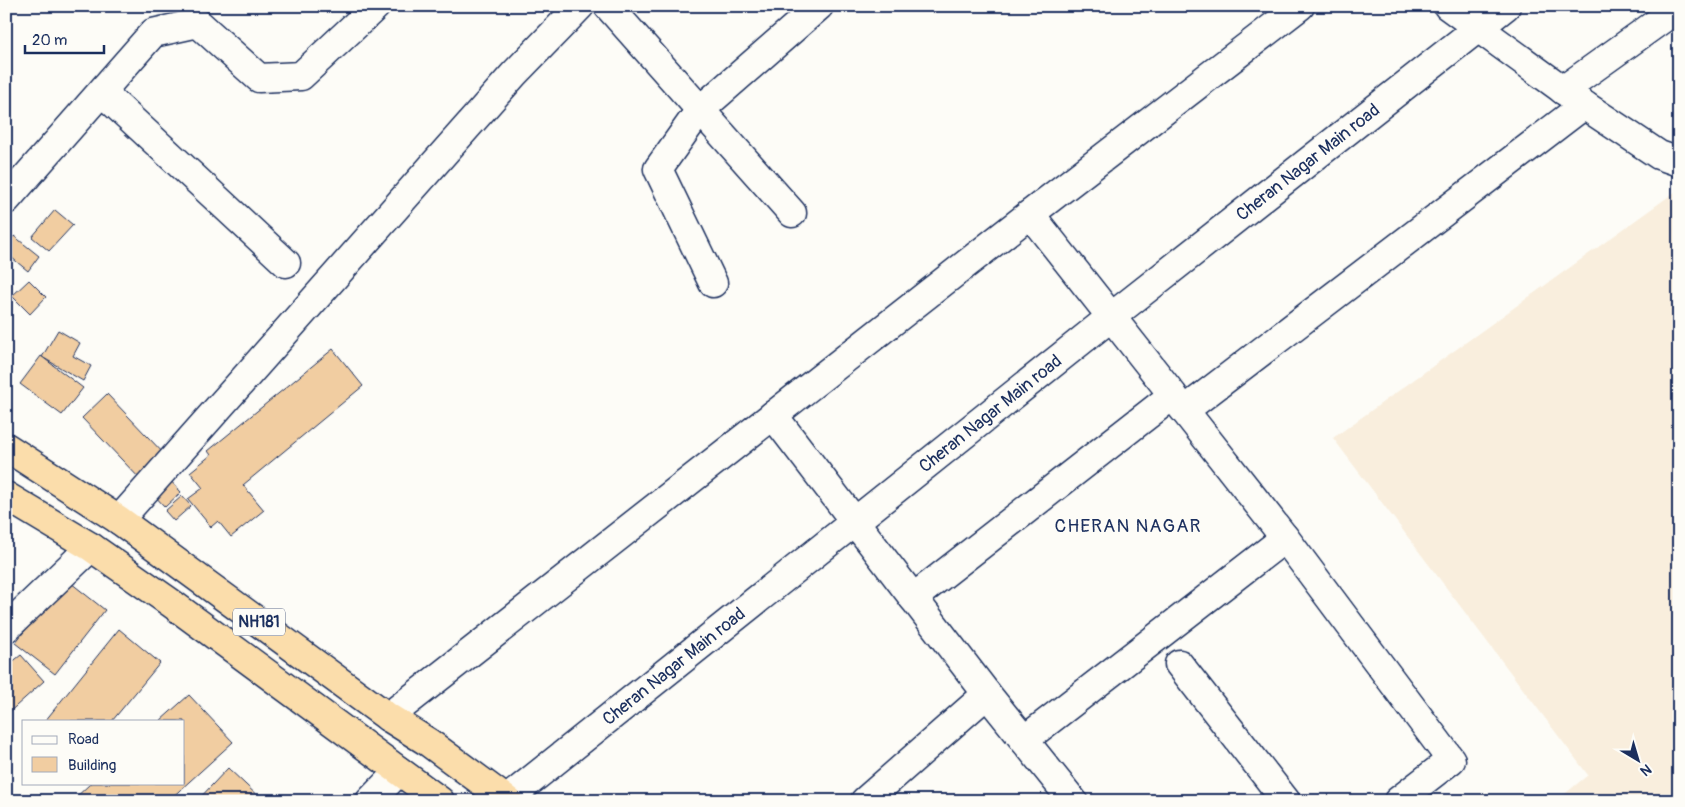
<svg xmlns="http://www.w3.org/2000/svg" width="1685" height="807" font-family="Pangolin,sans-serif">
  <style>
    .built { fill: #f9eedd }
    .building { fill: #f1cda1; stroke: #1b2f5e }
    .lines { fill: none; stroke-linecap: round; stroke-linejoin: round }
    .minor-casing { stroke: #1b2f5e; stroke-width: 31 }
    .highway-casing { stroke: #1b2f5e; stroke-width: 31 }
    .minor { stroke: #fdfcf7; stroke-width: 28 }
    .highway { stroke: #fbddab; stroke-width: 28 }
    .labels { text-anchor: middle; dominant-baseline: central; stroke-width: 4.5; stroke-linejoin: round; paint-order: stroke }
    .shield { fill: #fdfcf7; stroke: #5f6c8c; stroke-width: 1 }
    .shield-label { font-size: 16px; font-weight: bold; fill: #1b2f5e }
    .street-label { font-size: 18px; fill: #1b2f5e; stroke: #fdfcf7 }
    .neighbourhood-label { font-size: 19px; letter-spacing: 1px; fill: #1b2f5e; stroke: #fdfcf7 }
  </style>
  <rect width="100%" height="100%" fill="#fdfcf7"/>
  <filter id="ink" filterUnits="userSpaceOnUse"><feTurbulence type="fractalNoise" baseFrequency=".02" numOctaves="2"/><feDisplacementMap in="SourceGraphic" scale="10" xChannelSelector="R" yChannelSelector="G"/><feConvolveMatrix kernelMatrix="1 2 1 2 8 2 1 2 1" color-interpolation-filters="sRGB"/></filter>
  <g filter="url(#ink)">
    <!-- built -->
    <polygon class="built" points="1679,189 1679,801 1556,801 1588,775 1333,438"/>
    <!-- building -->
    <g class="building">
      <polygon points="55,210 73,225 49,251 32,237"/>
      <polygon points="14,236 39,256 28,271 6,253 6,245"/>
      <polygon points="29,280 46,297 30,314 12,296"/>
      <polygon points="58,330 80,343 73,356 91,366 83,381 42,357"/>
      <polygon points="333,349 363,386 243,485 264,510 231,537 218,521 211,527 188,499 203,488 190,472 211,455 208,451"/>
      <polygon points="41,356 83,388 62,415 20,384"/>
      <polygon points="107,394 167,457 142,481 82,418"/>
      <polygon points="168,478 181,492 165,507 152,493"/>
      <polygon points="182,496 191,506 174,521 165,511"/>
      <polygon points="66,579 105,610 55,674 15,643"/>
      <polygon points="119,629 160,663 112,721 45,721"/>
      <polygon points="21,655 44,681 6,715 6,667"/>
      <polygon points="189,695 233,742 168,801 72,801 91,783 184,783 184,721 160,721"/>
      <polygon points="228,768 263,801 197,801"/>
    </g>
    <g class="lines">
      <!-- minor casing -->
      <g class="minor-casing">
        <g id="minor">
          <polyline points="608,6 792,213"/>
          <polyline points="1448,6 1584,105 1659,155 1679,162"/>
          <polyline points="1563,90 1679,7"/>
          <polyline points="102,92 286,263"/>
          <polyline points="6,200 153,33 198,23 259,78 301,76 376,6"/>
          <polyline points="713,283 658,169 700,110 819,6"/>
          <polyline points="1173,396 1285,538"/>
          <polyline points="1185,410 1584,105"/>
          <polyline points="773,415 987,694"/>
          <polyline points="119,520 514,74 580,6"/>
          <polyline points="913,598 1173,395 1030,214"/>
          <polyline points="6,628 91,547"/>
          <polyline points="1179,664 1286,801"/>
          <polyline points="388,717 1030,214 1300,6"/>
          <polyline points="1024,740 1285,538 1451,760 1398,801"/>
          <polyline points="370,801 399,771"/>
          <path id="s1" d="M505 801 1111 317 1506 6"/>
          <polyline points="865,801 987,694 1073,801"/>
        </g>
      </g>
      <!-- highway casing -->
      <g class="highway-casing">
        <g id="highway">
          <polyline points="6,447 119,520 388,717 428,742 508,801"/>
          <polyline points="6,496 91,547 171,603 440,801"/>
        </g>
      </g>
      <!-- minor -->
      <use href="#minor" class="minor"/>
      <!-- highway -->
      <use href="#highway" class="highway"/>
    </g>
  </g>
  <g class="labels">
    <!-- shield labels -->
    <rect class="shield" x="233" y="608.5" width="52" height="27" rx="4"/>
    <g class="shield-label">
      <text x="259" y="622">NH181</text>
    </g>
    <!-- street labels -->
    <g class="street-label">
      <text stroke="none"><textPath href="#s1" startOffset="1026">Cheran Nagar Main road</textPath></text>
      <text stroke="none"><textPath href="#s1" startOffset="621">Cheran Nagar Main road</textPath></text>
      <text stroke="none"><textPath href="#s1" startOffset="216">Cheran Nagar Main road</textPath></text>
    </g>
    <!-- neighbourhood labels -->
    <g class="neighbourhood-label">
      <text x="1128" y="526">CHERAN NAGAR</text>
    </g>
  </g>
  <!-- margin -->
  <rect width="1685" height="807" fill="none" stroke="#fdfcf7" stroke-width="25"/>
  <rect x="12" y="12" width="1660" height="782" fill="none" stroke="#1b2f5e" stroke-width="2" filter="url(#ink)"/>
  <!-- legend -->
  <rect x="22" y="720" width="162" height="65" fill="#fdfcf7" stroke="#a3aaba"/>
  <rect x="32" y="736" width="25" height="8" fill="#fdfcf7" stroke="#a3aaba"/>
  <text x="68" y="744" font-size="15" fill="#1b2f5e">Road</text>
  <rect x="32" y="757" width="25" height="15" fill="#f1cda1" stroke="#a3aaba"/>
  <text x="68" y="770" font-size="15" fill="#1b2f5e">Building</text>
  <!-- north arrow -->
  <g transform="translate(1638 760) rotate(142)" stroke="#fdfcf7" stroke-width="4" paint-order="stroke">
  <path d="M0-4L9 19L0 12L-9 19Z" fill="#1b2f5e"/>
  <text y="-8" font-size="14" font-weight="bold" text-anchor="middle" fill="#1b2f5e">N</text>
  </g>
  <!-- scale -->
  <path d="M25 45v8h79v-8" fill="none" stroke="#1b2f5e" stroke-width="2.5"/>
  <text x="32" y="45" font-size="15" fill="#1b2f5e" stroke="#fdfcf7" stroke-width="4" paint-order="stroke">20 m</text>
</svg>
